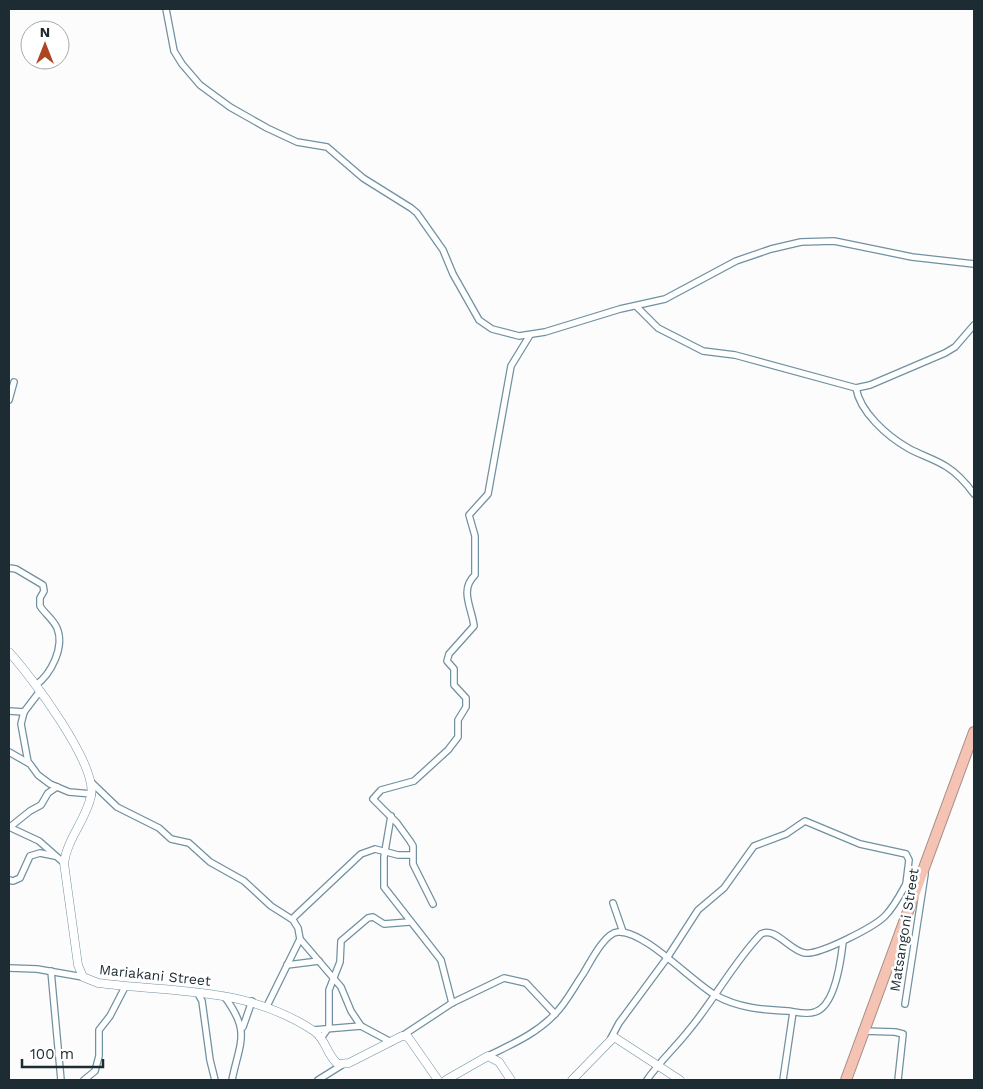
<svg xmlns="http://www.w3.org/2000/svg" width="983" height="1089" font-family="'Work Sans',sans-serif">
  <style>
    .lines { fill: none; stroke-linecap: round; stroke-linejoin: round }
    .street-casing { stroke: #6f91a1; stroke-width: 8 }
    .secondary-casing { stroke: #6f91a1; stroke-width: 9 }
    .highway-casing { stroke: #a98e86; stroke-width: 12 }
    .street { stroke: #fff; stroke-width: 5.5 }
    .secondary { stroke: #fff; stroke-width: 8 }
    .highway { stroke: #f5c3b3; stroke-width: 10 }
    .labels { text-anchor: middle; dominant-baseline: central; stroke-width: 5; stroke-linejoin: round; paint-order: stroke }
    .street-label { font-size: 14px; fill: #1d2b32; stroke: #fff }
  </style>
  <rect width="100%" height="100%" fill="#fcfcfc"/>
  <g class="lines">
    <!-- street casing -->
    <g class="street-casing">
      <g id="street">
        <polyline points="166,9 174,51 182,64 200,85 230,107 267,128 297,142 327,147 363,178 411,208 417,213 443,250 453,274 479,320 492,329 519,336 545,332 620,309 665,299 736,261 771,249 801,242 834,241 912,257 974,264"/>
        <polyline points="637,307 658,328 703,351 735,355 856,388 870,385 945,353 955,347 974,325"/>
        <path d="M856 388C860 412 887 436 908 448 920 455 935 459 947 467 958 474 966 483 974 494"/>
        <polyline points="9,400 14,382"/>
        <path d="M9 568 16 569 43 585 44 591 40 598V606C45 614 53 619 57 628 65 647 51 674 36 685"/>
        <polyline points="9,711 24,712"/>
        <polyline points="9,752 30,764 38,775 50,784 69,792 92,794"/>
        <polyline points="28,762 21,724 24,712 40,691"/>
        <polyline points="91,782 117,807 159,828 171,839 189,843 210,862 244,881 271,906 293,920 298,928 300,939 267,1006"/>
        <polyline points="391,816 384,857 384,887 441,960 452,1003"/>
        <polyline points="9,827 39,841 64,863"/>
        <polyline points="10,827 30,811 41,805 48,793 57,787"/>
        <polyline points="9,880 13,881 20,878 30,856 40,853 55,856"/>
        <polyline points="613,903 623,932"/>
        <path d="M433 904 413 864V846L410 841 397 823 373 799 381 790 414 781 448 750 458 737V720L466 707V698L454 685V669L447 661 449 654 474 626C472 608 459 590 475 575V536L469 515 488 494 511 366 530 335"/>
        <polyline points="292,919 361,854 375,849 398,855 412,855"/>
        <polyline points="300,939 341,987 351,1011 361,1026 391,1042"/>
        <polyline points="287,965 319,961"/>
        <polyline points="9,968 37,969 83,977"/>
        <polyline points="51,971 61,1080"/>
        <polyline points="197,992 202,1001 210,1060 215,1080"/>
        <path d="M224 996C251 1032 240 1041 232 1080"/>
        <polyline points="905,1004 925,874"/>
        <polyline points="243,1027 252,1001"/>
        <polyline points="313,1030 361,1026"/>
        <polyline points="862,1031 895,1032 903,1034 898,1080"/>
        <polyline points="402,1036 452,1003 504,978 526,983 555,1014"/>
        <polyline points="322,1037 329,1027 329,990 340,962 341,941 368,918 373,917 384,924 409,922"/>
        <polyline points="611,1038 619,1023 667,958 698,910 724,888 754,846 786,834 805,821 860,844 906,854 909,860 906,884 915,892"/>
        <path d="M488 1056C512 1044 536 1034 555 1014 566 1003 574 987 583 974 590 963 604 933 618 932 644 930 691 981 715 995 738 1008 763 1010 788 1011 796 1012 807 1015 815 1012 835 1006 841 960 843 942"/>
        <polyline points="84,1080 95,1071 99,1056 99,1030 110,1016 125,987"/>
        <polyline points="318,1080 342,1065"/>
        <path d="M647 1080C659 1062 675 1048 689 1030 715 999 733 963 761 934 775 926 790 951 805 953 820 955 874 927 885 916 894 907 900 895 906 884"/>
        <polyline points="783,1080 793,1012"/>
      </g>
    </g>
    <!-- secondary casing -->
    <g class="secondary-casing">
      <g id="secondary">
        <path d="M9 652C31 676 98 765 91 796 86 820 67 839 64 863L78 965 83 977 98 983C175 993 246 986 314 1031 326 1039 327 1056 338 1064L349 1063 402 1036 408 1037 438 1080"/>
        <polyline points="446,1080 488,1056 499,1062 511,1080"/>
        <polyline points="572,1080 614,1037 680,1080"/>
      </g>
    </g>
    <!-- highway casing -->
    <g class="highway-casing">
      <polyline id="highway" points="846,1080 974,732"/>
    </g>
    <!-- street -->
    <use href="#street" class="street"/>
    <!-- secondary -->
    <use href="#secondary" class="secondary"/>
    <!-- highway -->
    <use href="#highway" class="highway"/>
  </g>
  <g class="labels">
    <!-- street labels -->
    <g class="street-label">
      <text transform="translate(904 930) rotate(-81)">Matsangoni Street</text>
      <text transform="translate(155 975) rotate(6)">Mariakani Street</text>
    </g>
  </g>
  <!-- border -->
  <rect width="983" height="1089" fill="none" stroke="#1d2b32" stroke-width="20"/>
  <!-- north arrow -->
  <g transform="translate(45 45)"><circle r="24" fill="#ffffff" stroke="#a5aaad"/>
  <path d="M0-4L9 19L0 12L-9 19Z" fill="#ad4523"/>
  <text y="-8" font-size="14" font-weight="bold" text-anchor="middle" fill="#1d2b32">N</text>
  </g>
  <!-- scale -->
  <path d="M22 1059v8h81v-8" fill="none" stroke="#1d2b32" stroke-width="2.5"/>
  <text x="30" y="1059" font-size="15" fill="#1d2b32" stroke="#ffffff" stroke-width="4" paint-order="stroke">100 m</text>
</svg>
